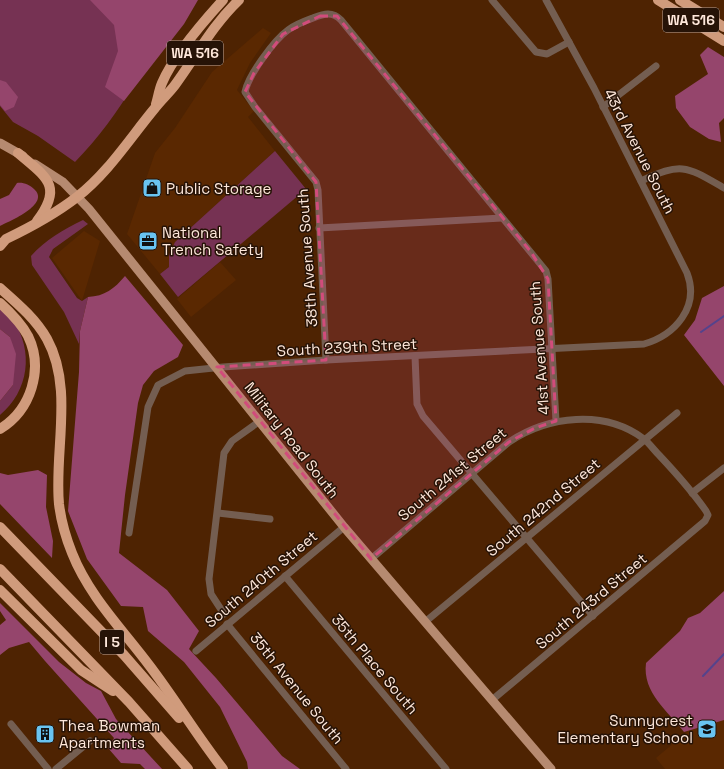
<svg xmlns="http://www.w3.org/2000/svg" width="724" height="769" font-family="'Space Grotesk',sans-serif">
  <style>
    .built { fill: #5a2801 }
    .green { fill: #763253 }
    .forest { fill: #95456c }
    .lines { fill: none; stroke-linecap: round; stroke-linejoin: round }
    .stream { stroke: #54438c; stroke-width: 2 }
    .minor { stroke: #745e51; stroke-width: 7 }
    .major { stroke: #b68a70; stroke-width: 9 }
    .highway { stroke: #d09b7c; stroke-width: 10 }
    .marked { fill: #d14c7b; fill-opacity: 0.2; stroke: #d14c7b; stroke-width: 3; stroke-dasharray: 8 5; stroke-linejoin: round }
    .labels { text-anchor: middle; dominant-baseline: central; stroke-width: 3; stroke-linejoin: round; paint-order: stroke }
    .shield { fill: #261307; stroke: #bda79b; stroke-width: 1 }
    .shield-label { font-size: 14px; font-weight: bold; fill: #fee7da }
    .street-label { font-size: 15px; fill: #fee7da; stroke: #261307 }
    .poi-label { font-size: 15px; fill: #fee7da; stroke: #261307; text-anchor: start }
  </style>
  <rect width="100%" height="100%" fill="#4e2302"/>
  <!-- built -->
  <g class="built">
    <polygon points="263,28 271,33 250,63 237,90 254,111 248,117 275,151 175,242 169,255 169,267 160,274 127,234 155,153 175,128 212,72"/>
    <polygon points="84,231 100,241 82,301 52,258"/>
    <polygon points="220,262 236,280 191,317 177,299"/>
    <polygon points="724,701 724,769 665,769 656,758"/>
  </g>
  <!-- green -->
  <g class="green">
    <path d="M0 0H181C148 60 123 113 75 162L38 136 13 122 0 106Z"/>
    <polygon points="275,151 306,189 178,297 160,274 169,267 169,255 175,242"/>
    <path d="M83 220 88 224 53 249 49 257 77 298 82 301 88 297 80 331 79 344 64 312 32 265 31 256C45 240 64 229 83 220Z"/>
    <path d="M0 307C4 311 10 315 13 320 34 351 29 391 0 415V401L13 385 10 337 0 329Z"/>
  </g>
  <!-- forest -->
  <g class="forest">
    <polygon points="90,0 198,0 184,24 124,101 105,87 118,51 114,25"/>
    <polygon points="708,47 724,57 724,118 719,123 721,142 709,139 690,127 676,108 675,96 708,74 700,55"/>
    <polygon points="0,80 6,82 18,97 14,107 5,111 0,105"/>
    <path d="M17 183C23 182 30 185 34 189 51 204 10 221 0 226V199L9 195Z"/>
    <path d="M125 276 183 345 178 357 154 371 143 385 138 403 125 495 119 553 167 590 199 631 189 649 216 678 282 756 300 769H248L247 762 220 707 184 662 148 631 143 607 121 606 87 559 68 511 79 372 80 331 88 297C105 296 114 289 125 276Z"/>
    <polygon points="724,286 724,386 684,335 695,320 702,298"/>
    <polygon points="0,329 10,337 16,354 13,385 0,401"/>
    <polygon points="38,470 47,475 46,507 53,541 52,558 0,504 0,473 8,475"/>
    <path d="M724 591V720L684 732C669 712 642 693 646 663L680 631 688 618 700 613Z"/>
    <polygon points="0,603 59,662 86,683 101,691 116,719 162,769 145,769 140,764 121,763 108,748 114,738 45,661 29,642 9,648 0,655 0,625 6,620 0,611"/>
  </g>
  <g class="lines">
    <!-- stream -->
    <g class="stream">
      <polyline points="701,332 724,316"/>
      <polyline points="703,676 724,654"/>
    </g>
    <!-- minor -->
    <g class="minor">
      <polyline points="492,0 536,52 547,54 569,42"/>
      <polyline points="603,107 656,66"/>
      <path d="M641 181C682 162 686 166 724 188"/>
      <polyline points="319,228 502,218"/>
      <polyline points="415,356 417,404 423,416 593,616"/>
      <path d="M326 360 318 190 316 182 255 107 245 92C248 76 274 40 288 30 296 24 305 21 313 18 324 14 332 11 341 20L546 271 548 279 556 421"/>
      <polyline points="692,493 724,468"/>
      <polyline points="218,513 270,519"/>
      <path d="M129 533 148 407 158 385 185 371 223 367 326 360 644 344C675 335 700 307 687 273L594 88 546 0"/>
      <path d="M371 559 509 442C548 416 604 409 644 439 649 443 654 450 659 455 675 472 692 491 706 511L708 515 705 521 492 700"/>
      <polyline points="285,576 446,769"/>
      <polyline points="224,614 211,594 209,579 224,453 232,441 260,421"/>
      <polyline points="425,622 677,413"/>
      <polyline points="227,624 346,769"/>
      <polyline points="196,651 344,527"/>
      <polyline points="11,724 48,769"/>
      <polyline points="56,769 90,741"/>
    </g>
    <!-- major -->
    <g class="major">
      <polyline points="0,143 23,156"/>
      <polyline points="35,164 63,182 89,209 344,527 551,769"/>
    </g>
    <!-- highway -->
    <g class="highway">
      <polyline points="658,0 724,41"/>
      <polyline points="680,0 724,27"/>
      <path d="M156 104C158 98 159 90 162 83 173 57 203 22 223 0"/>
      <path d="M18 153C46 177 64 186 37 221"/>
      <path d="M0 246 6 239C31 227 55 214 77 197 108 173 130 138 155 108 161 100 169 93 175 85 197 55 212 26 239 0"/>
      <path d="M0 288C17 303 36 319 47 339 74 388 54 451 59 504 61 521 66 538 72 553 89 596 122 629 149 665 175 699 197 736 223 769"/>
      <path d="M0 303C11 313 21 323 28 336 44 369 31 410 0 429"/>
      <polyline points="0,527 124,655 179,718"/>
      <polyline points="0,569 129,702 188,769"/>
      <polyline points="0,590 81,670 113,691"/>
    </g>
  </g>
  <!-- marked area -->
  <path class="marked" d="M320 16H337L531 252 548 279 556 421 535 428 509 442 371 559 217 367 326 360 316 182 245 92 254 73 283 34Z"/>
  <!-- icons -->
  <defs>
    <g id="shop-square" transform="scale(1)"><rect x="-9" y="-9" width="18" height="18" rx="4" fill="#69c4f1" stroke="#261307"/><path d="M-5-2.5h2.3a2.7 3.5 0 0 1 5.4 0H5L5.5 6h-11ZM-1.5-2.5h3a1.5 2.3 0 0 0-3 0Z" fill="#111"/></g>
    <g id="office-square" transform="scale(1)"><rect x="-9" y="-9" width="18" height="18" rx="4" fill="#69c4f1" stroke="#261307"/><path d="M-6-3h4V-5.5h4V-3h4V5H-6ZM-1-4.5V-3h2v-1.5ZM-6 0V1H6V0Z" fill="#111"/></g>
    <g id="school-square" transform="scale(1)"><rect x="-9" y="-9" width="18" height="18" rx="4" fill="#69c4f1" stroke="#261307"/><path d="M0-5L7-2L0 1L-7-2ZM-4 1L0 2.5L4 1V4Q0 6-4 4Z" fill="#111"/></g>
    <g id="building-square" transform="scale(1)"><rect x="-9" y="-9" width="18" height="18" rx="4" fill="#69c4f1" stroke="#261307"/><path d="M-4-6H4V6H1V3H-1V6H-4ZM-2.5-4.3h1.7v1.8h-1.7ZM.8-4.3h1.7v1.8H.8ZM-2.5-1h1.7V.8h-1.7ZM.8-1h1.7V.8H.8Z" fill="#111"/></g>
  </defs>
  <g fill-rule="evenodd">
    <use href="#shop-square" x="152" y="188"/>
    <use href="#office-square" x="148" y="241"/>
    <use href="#school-square" x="707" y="729"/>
    <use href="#building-square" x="45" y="734"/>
  </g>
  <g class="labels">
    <!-- shield labels -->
    <g class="shield">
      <rect x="663" y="8" width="56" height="24" rx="3"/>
      <rect x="167" y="41" width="56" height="24" rx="3"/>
      <rect x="100" y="630" width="24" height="24" rx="3"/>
    </g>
    <g class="shield-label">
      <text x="691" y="20">WA 516</text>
      <text x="195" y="53">WA 516</text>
      <text x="112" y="642">I 5</text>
    </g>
    <!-- street labels -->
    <g class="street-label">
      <text transform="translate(640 151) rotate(63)">43rd Avenue South</text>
      <text transform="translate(307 258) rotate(-94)">38th Avenue South</text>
      <text transform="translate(347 347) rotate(-3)">South 239th Street</text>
      <text transform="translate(539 348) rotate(-94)">41st Avenue South</text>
      <text transform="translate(292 440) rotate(52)">Military Road South</text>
      <text transform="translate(452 474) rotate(-40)">South 241st Street</text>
      <text transform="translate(543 507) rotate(-40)">South 242nd Street</text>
      <text transform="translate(261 579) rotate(-40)">South 240th Street</text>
      <text transform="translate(591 601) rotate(-40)">South 243rd Street</text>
      <text transform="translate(375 664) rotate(50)">35th Place South</text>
      <text transform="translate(297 688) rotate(51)">35th Avenue South</text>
    </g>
    <!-- poi labels -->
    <g class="poi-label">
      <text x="166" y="188">Public Storage</text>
      <text x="162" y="232">National<tspan x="162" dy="17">Trench Safety</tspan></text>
      <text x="693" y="720" text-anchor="end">Sunnycrest<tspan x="693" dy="17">Elementary School</tspan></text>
      <text x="59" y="725">Thea Bowman<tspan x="59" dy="17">Apartments</tspan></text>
    </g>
  </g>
</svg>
